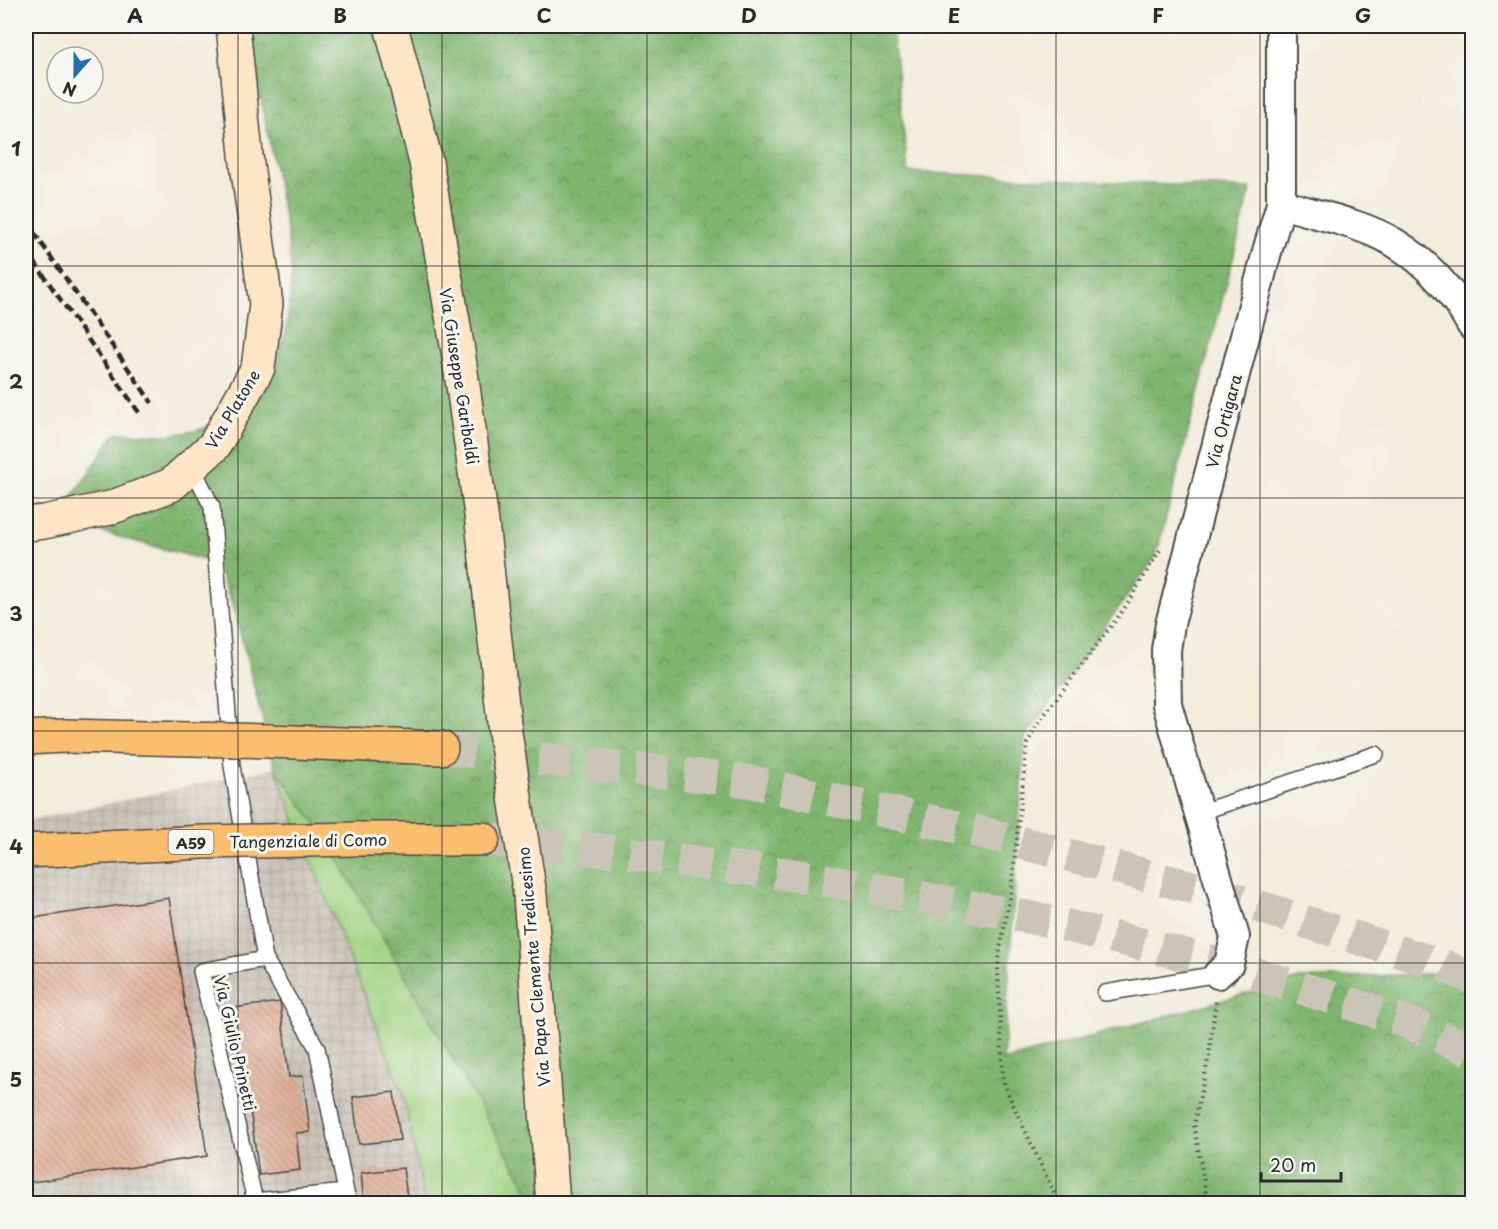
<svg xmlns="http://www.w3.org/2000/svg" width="1498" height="1229" font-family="'Playpen Sans',sans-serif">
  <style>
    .industrial { fill: url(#industrial-grid) }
    .grass { fill: #a1d382; stroke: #667f56; stroke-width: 1.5 }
    .forest { fill: url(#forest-crowns); stroke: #56704e; stroke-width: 1.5 }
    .building { fill: url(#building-back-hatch) }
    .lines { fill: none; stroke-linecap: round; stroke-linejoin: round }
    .highway-tunnel { stroke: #cac5b7; stroke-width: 33; stroke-dasharray: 33 16; stroke-linecap: butt }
    .lane-casing { stroke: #494845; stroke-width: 18 }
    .street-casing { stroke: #494845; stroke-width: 32 }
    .secondary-casing { stroke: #494845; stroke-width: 36 }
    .highway-casing { stroke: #494845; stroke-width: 36 }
    .path { stroke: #494845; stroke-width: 4; stroke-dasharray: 1.5 4.5; stroke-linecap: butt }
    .lane { stroke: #fff; stroke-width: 15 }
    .street { stroke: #fff; stroke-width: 28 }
    .secondary { stroke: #fde5c5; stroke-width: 33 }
    .highway { stroke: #fabe6e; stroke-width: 33 }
    .rail { stroke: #2b2b2b; stroke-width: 4.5; stroke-dasharray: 9 4.5; stroke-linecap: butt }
    .highway-bridge-casing { stroke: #494845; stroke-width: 36; stroke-linecap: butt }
    .highway-bridge { stroke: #fabe6e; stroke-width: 33 }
    .grid { fill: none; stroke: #2b2b2b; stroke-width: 1.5; stroke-opacity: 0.55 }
    .labels { text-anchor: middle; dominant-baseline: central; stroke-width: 6; stroke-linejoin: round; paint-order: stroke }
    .shield { fill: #f6f6f2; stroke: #686867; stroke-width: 1.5 }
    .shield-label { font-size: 15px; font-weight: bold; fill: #2b2b2b }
    .street-label { font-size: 16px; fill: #2b2b2b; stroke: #f6f6f2 }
    .neatline { fill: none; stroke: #2b2b2b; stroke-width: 2 }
    .grid-label { font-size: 20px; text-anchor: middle; font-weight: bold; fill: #2b2b2b }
  </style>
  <defs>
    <pattern id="industrial-grid" width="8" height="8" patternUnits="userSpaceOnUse" patternTransform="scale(1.5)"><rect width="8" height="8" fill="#cbc3b8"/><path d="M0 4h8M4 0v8" fill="none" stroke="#aea89e"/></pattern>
    <pattern id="forest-crowns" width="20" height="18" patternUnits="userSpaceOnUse" patternTransform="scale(1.5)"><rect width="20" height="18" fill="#80b570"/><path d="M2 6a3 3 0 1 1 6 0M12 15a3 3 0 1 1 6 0" fill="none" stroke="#69935c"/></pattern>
    <pattern id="building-back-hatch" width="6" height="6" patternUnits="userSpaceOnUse" patternTransform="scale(1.5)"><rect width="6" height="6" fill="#e0af97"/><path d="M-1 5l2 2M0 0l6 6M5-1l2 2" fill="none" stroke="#b68f7b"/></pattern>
  </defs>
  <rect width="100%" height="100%" fill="#f6f6f2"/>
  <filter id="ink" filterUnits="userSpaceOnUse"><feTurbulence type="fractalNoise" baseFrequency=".0167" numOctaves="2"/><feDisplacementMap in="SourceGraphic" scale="12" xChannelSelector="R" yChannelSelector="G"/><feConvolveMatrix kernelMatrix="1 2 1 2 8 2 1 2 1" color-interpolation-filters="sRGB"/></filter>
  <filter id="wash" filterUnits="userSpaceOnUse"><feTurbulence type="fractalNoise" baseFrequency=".008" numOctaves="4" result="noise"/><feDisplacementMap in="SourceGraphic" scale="24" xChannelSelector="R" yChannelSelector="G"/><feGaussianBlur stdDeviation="1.35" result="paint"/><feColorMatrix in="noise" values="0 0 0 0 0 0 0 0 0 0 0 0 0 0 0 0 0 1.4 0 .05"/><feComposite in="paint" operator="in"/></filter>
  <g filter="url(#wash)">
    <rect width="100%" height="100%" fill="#f2ecda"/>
    <!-- industrial -->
    <polygon class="industrial" points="275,768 403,1094 425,1203 26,1203 26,821"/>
    <!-- grass -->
    <polygon class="grass" points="275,768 324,835 536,1203 425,1203 403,1094"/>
    <!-- forest -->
    <polygon class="forest" points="247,26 892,26 908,172 1251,189 1156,556 1025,737 1003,1061 1299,979 1472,972 1472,1203 536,1203 324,835 275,768 234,609 216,563 71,524 72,497 116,433 167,435 196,431 226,420 268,383 286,333 292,275 286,227"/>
    <g id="blocks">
      <!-- building -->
      <g class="building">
        <polygon points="169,898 207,1156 26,1183 26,919"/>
        <polygon points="280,1002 289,1077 303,1076 310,1132 296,1133 300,1170 259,1175 250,1108 246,1108 233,1008"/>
        <polygon points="394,1092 400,1140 359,1144 353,1097"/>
        <polygon points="403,1168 408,1204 364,1204 361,1173"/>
      </g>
    </g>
  </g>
  <g filter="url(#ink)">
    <use href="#blocks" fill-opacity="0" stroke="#494845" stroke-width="1.5"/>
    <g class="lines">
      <!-- highway-tunnel -->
      <g class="highway-tunnel">
        <polyline points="441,748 747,781 980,832 1226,896 1444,966 1472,978"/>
        <polyline points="483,839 620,852 807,877 1044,920 1234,967 1402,1020 1472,1051"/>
      </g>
      <!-- lane casing -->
      <g class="lane-casing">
        <g id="lane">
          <polyline points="192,466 212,507 232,766 265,959"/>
          <polyline points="1198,813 1376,754"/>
          <polyline points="1105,993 1218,974"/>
          <polyline points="346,1192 255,1201 201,971 265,959 317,1048 346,1192 350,1204"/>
        </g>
      </g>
      <!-- street casing -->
      <g class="street-casing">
        <g id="street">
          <path d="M1281 204C1318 215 1361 223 1395 243 1428 263 1453 292 1472 326"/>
          <polyline points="1218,974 1229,964 1235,937 1167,704 1166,650 1170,624 1268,248 1281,204 1281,26"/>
        </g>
      </g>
      <!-- secondary casing -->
      <g class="secondary-casing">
        <g id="secondary">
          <polyline points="391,26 426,162 458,351 482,522 505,732 530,895 553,1204"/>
          <polyline points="26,524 44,522 110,508 171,485 214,446 258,368 266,304 247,164 233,26"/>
        </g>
      </g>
      <!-- highway casing -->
      <g class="highway-casing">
        <g id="highway">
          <polyline points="26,738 65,736"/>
          <polyline points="270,741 441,748"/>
          <polyline points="357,839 483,839"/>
        </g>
      </g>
      <!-- path -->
      <g class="path">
        <polyline points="1059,1204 1009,1096 1003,1079 998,970 1000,949 1011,892 1027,744 1036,726 1124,609 1160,550"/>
        <polyline points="1208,1204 1194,1125 1209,1055 1216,999"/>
      </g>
      <!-- lane -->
      <use href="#lane" class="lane"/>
      <!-- street -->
      <use href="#street" class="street"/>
      <!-- secondary -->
      <use href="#secondary" class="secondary"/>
      <!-- highway -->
      <use href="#highway" class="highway"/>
      <!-- rail -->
      <g class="rail">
        <polyline points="26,221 152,403"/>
        <polyline points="26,250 140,414"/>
      </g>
      <!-- highway-bridge casing -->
      <g class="highway-bridge-casing">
        <g id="highway-bridge">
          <polyline points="65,736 270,741"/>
          <polyline points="26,851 203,842 357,839"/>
        </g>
      </g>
      <!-- highway-bridge -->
      <use href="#highway-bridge" class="highway-bridge"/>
    </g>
  </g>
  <!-- grid -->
  <path class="grid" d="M238 26V1204M442 26V1204M647 26V1204M851 26V1204M1056 26V1204M1260 26V1204M26 266H1472M26 498H1472M26 731H1472M26 963H1472"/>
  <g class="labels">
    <!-- shield labels -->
    <rect class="shield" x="168.5" y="830" width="45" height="24" rx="4.5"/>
    <g class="shield-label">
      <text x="191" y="842">A59</text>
    </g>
    <!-- street labels -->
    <g class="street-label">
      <text transform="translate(460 376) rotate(81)">Via Giuseppe Garibaldi</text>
      <text transform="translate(232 409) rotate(-59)">Via Platone</text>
      <text transform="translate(1223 421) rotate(-75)">Via Ortigara</text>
      <text transform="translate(308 840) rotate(-1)">Tangenziale di Como</text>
      <text transform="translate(533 967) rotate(-95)">Via Papa Clemente Tredicesimo</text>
      <text transform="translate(236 1043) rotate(77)">Via Giulio Prinetti</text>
    </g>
  </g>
  <!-- margin -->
  <rect width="1498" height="1229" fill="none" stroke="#f6f6f2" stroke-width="66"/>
  <!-- north arrow -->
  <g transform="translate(75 75) rotate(201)"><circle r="28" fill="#f6f6f2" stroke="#a5a5a2" stroke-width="1.5"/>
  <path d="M0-4.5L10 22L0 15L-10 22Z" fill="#1f6fb2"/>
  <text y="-9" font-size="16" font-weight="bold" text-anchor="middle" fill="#2b2b2b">N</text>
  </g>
  <!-- scale -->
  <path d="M1261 1172v9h80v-9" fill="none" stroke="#2b2b2b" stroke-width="3"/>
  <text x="1270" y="1172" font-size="18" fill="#2b2b2b" stroke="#f6f6f2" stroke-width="4.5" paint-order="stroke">20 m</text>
  <rect x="33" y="33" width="1432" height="1163" class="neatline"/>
  <g class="grid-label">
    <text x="135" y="23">A</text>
    <text x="340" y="23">B</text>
    <text x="544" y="23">C</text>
    <text x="749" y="23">D</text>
    <text x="954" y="23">E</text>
    <text x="1158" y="23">F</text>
    <text x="1363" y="23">G</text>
    <text x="16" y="156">1</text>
    <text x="16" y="389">2</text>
    <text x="16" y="621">3</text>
    <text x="16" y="854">4</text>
    <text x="16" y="1087">5</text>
  </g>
</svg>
